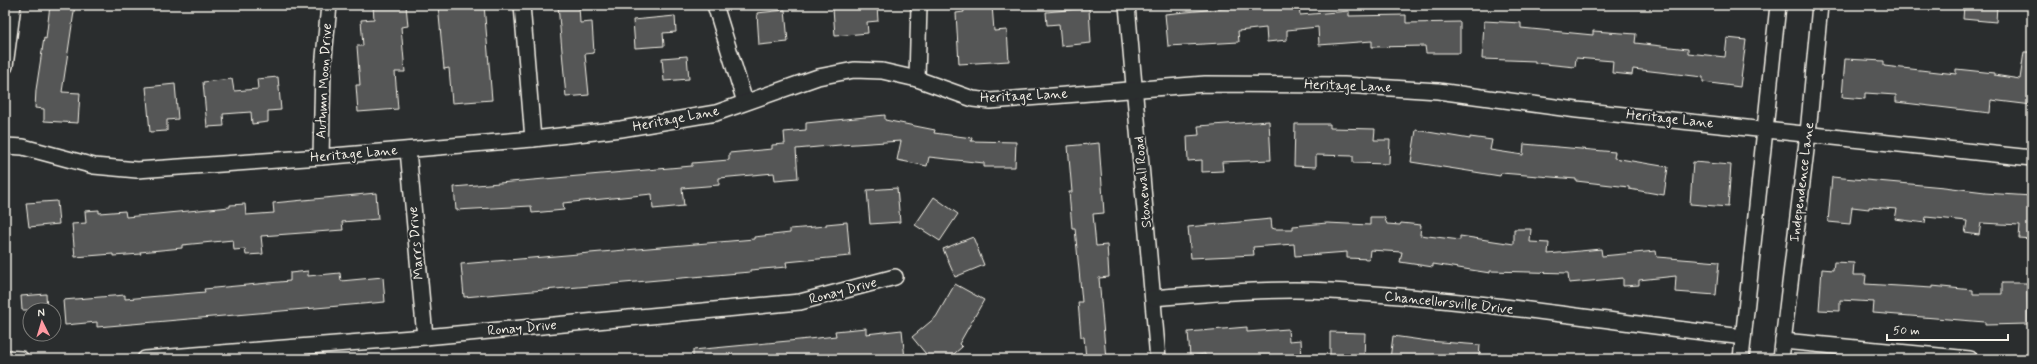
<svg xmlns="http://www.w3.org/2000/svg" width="2037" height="364" font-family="Mynerve,sans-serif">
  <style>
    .building { fill: #555756; stroke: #f4f1e8 }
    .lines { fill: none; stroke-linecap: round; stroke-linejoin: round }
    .street-casing { stroke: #f4f1e8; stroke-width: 18 }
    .street { stroke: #2a2d2e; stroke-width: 15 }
    .labels { text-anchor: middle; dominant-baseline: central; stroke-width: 4; stroke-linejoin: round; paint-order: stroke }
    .street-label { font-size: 14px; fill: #f4f1e8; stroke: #2a2d2e }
  </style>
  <rect width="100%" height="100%" fill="#2a2d2e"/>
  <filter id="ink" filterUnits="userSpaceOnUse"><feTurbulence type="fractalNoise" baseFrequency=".025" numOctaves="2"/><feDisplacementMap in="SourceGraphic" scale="8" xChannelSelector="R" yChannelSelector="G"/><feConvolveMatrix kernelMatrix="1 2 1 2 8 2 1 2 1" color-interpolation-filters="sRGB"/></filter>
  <g filter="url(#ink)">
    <!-- building -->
    <g class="building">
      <polygon points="50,5 75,5 62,92 80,93 78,123 44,121 44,109 35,108 36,90 44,38 46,39"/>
      <polygon points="406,5 408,26 401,27 405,72 395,72 398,109 358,112 356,85 360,85 357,46 363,46 361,20 374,19 373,6"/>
      <polygon points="438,5 484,5 492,100 452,103 449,68 444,69"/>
      <polygon points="558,5 579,5 580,23 592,22 594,53 585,54 589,95 566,97"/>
      <polygon points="861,5 877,5 878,21 867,22 868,33 835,36 833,8"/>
      <polygon points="963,5 992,5 994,31 1007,30 1009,61 959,64 956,13 964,12"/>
      <polygon points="1285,5 1299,5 1300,15 1349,11 1349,16 1406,15 1406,23 1460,22 1460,53 1426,53 1425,46 1372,47 1372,41 1319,45 1318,27 1287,30 1287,40 1267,42 1266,28 1238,31 1239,42 1168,46 1165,14 1249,6 1249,8"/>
      <polygon points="1964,5 1997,5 1996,22 1963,19"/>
      <polygon points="1089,8 1091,43 1061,46 1059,24 1047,25 1046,12"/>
      <polygon points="785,10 788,42 759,45 757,13"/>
      <polygon points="675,16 676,32 663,33 664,46 635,48 633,20"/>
      <polygon points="1484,21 1521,23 1521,28 1593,35 1593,31 1636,34 1635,43 1688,49 1688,53 1725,57 1727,38 1746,40 1740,87 1703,82 1703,77 1633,69 1632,75 1612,73 1613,61 1576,58 1575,67 1535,63 1535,61 1482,59"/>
      <polygon points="2024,52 2032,52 2032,105 1991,100 1990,113 1896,102 1896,95 1865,93 1865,99 1842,97 1845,59 1884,61 1884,66 1956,74 1956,69 1994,73 1994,75 2020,79"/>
      <polygon points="687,56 689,79 664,81 662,58"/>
      <polygon points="278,77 281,110 268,111 268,122 252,124 251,112 223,114 224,126 207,127 203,82 232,79 234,91 258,89 257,79"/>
      <polygon points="175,84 178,119 167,120 167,131 150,132 146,87"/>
      <polygon points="885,115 885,120 935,130 934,133 972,138 971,141 1016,142 1015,167 984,167 984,163 929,157 927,166 897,160 901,141 840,145 796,149 798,178 775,180 774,173 719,178 719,185 682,188 684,206 653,209 652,194 563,203 564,210 532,213 531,206 456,210 454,187 692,166 692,163 729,160 729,153 772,149 772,145 785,144 784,132 806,130 806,123"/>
      <polygon points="1269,121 1271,160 1222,162 1223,171 1202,172 1202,160 1188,161 1187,136 1199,135 1198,126"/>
      <polygon points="1295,124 1330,124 1330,128 1375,129 1374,140 1390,140 1389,164 1353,163 1353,156 1316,155 1316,167 1294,166"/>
      <polygon points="1416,130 1470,139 1470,137 1492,140 1490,150 1523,155 1524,144 1615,152 1614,158 1668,167 1664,195 1629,189 1629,187 1576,181 1576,179 1501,173 1500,176 1411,162"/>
      <polygon points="1099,143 1104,213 1093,214 1096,246 1107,245 1109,277 1099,278 1106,359 1086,359 1084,337 1081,337 1078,302 1082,302 1075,228 1072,228 1069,192 1072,192 1068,146"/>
      <polygon points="1693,162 1731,165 1728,207 1690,204"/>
      <polygon points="1832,177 1944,187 1985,192 1984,193 2032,196 2032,239 2019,238 2020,225 1981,223 1979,235 1965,233 1967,221 1926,217 1925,223 1895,219 1897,209 1869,207 1869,209 1852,207 1850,224 1828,222"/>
      <polygon points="897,188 900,222 870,224 867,190"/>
      <polygon points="376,193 378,219 342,222 343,230 261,236 263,254 246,255 245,249 234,250 233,240 182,245 182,248 140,252 141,254 113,256 113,254 75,257 72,224 86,223 85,211 99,210 99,213 125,211 126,217 230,207 230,205 245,204 246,215 274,213 273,203"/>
      <polygon points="934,197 958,214 940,241 915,225"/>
      <polygon points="57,201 59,224 29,227 26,203"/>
      <polygon points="1370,217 1384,217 1387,224 1400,225 1401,223 1421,225 1420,235 1460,240 1460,236 1514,244 1514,229 1531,229 1530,242 1549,243 1548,254 1601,249 1602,256 1656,251 1657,257 1719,262 1716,295 1675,292 1676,276 1639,280 1639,285 1623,286 1623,278 1569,283 1568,273 1490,271 1490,273 1433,264 1433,267 1400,262 1402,252 1370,250 1369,259 1347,258 1347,252 1295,256 1294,244 1253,247 1254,255 1191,258 1188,227 1271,219 1272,228 1275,229 1293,229 1293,226 1327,223 1370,225"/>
      <polygon points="847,222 850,256 786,262 787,267 750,270 750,272 464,297 461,264 754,239 754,237 790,233 790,229 826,226 826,224"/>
      <polygon points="973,237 984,265 955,277 943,249"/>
      <polygon points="1834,262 1854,263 1853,275 1866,275 1865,284 1932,288 1932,286 1973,290 1973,294 2002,294 2002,283 2027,283 2028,324 1985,325 1985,322 1873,313 1874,302 1840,300 1840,311 1819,310 1822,269 1833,270"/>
      <polygon points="308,271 308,276 340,273 341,281 383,277 385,302 97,327 97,322 65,325 63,300 125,295 125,299 205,292 204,289 290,281 290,273"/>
      <polygon points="955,284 984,300 959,344 962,347 948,359 930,359 912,337 936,317"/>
      <polygon points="46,294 47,310 22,310 21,296"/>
      <polygon points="1247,327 1247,332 1288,329 1289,341 1301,340 1302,359 1205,359 1205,354 1190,356 1188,332"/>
      <polygon points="866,328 866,334 902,330 905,359 693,359 693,350 799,340 836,336 835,331"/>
      <polygon points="1330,332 1365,333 1364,359 1330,359"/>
      <polygon points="1393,336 1428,341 1480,345 1479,359 1390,359"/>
    </g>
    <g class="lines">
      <!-- street casing -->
      <g class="street-casing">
        <g id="street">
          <polyline points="522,5 533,139"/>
          <polyline points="715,5 745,102"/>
          <polyline points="1127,5 1158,359"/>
          <polyline points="5,66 13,5"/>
          <polyline points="917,79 919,5"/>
          <polyline points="5,146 23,147 94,166 137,170 321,157 533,139 621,129 716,113 818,77 854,70 882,71 917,79 973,99 990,101 1205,84 1344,85 1438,91 1577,110 2032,158"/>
          <polyline points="408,150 425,337"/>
          <polyline points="321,157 323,68 329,5"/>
          <path d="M1153 298C1212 293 1272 288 1331 291 1469 299 1606 321 1743 337"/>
          <polyline points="1783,341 1970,359"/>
          <polyline points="5,358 21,359"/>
          <polyline points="145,359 425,337 800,302 895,277"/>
          <polyline points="1741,359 1778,5"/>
          <polyline points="1781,359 1808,133 1820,5"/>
        </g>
      </g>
      <!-- street -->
      <use href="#street" class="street"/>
    </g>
  </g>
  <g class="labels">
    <!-- street labels -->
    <g class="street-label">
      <text transform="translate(324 81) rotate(-87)">Autumn Moon Drive</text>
      <text transform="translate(1348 86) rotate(2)">Heritage Lane</text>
      <text transform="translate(1024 96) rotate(-3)">Heritage Lane</text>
      <text transform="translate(676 119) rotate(-11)">Heritage Lane</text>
      <text transform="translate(1670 119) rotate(6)">Heritage Lane</text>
      <text transform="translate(354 154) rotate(-5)">Heritage Lane</text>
      <text transform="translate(1143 182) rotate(-95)">Stonewall Road</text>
      <text transform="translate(1802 182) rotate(-83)">Independence Lane</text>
      <text transform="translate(416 243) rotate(-95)">Marrs Drive</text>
      <text transform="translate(843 291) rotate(-15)">Ronay Drive</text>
      <text transform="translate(1449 303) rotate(6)">Chancellorsville Drive</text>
      <text transform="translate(522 328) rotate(-5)">Ronay Drive</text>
    </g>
  </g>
  <!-- margin -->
  <rect width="2037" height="364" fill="none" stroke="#2a2d2e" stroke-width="20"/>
  <rect x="10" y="10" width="2017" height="344" fill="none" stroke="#f4f1e8" stroke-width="1.5" filter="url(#ink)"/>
  <!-- north arrow -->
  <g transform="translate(42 322) rotate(355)"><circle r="19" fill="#2a2d2e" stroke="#7b7b78"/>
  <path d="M0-3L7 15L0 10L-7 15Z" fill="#ff9aa2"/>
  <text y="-6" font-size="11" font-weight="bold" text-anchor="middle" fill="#f4f1e8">N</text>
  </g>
  <!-- scale -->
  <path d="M1887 334v6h121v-6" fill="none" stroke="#f4f1e8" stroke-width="2"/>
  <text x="1893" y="334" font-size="12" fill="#f4f1e8" stroke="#2a2d2e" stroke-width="3" paint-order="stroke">50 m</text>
</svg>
